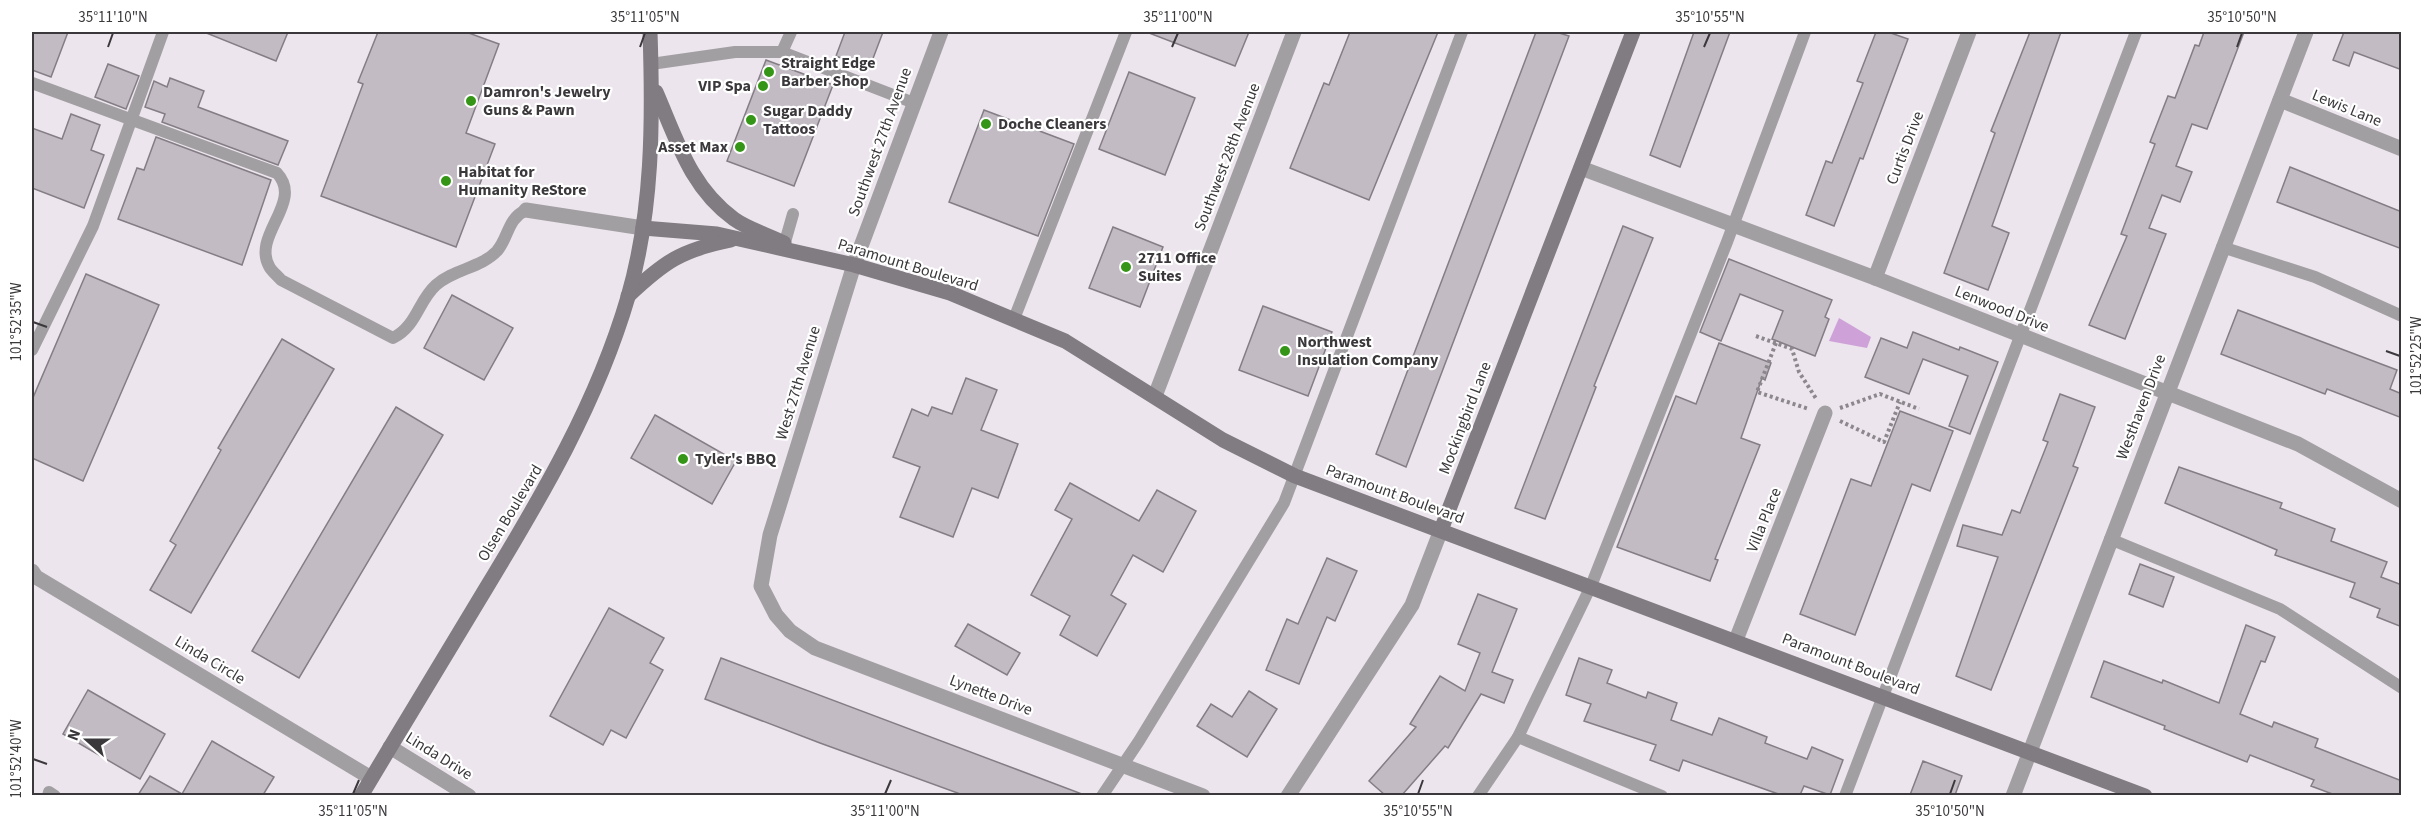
<svg xmlns="http://www.w3.org/2000/svg" width="2433" height="827" font-family="'Source Sans 3',sans-serif">
  <style>
    .forest { fill: #cea2d8 }
    .building { fill: #c2bbc3; stroke: #847d85; stroke-width: 1.5 }
    .lines { fill: none; stroke-linecap: round; stroke-linejoin: round }
    .path { stroke: #8c878d; stroke-width: 4; stroke-dasharray: 3 3; stroke-linecap: butt }
    .service { stroke: #a29fa2; stroke-width: 12 }
    .minor { stroke: #a29fa2; stroke-width: 15 }
    .tertiary { stroke: #a29fa2; stroke-width: 15 }
    .secondary { stroke: #807c81; stroke-width: 15 }
    .ticks { fill: none; stroke: #3b383c; stroke-width: 2 }
    .poi-dot { fill: #349517; stroke: #fff; stroke-width: 2 }
    .labels { text-anchor: middle; dominant-baseline: central; stroke-width: 4.5; stroke-linejoin: round; paint-order: stroke }
    .poi-label { font-size: 16px; font-weight: bold; fill: #3b383c; stroke: #fff; text-anchor: start }
    .street-label { font-size: 16px; fill: #3b383c; stroke: #fff }
    .neatline { fill: none; stroke: #3b383c; stroke-width: 2 }
    .ticks-label { font-size: 15px; text-anchor: middle; fill: #3b383c }
  </style>
  <rect width="100%" height="100%" fill="#ece5ed"/>
  <!-- forest -->
  <polygon class="forest" points="1839,318 1871,337 1867,348 1829,341"/>
  <!-- building -->
  <g class="building">
    <polygon points="32,32 68,32 51,77 32,70"/>
    <polygon points="204,32 288,32 276,61"/>
    <polygon points="378,32 466,32 499,44 466,133 495,144 456,247 321,196 363,84 358,82"/>
    <polygon points="845,32 883,32 869,69 836,56"/>
    <polygon points="1350,32 1438,32 1369,200 1290,168 1324,83 1329,85"/>
    <polygon points="1536,32 1556,32 1569,36 1406,467 1376,454"/>
    <polygon points="1694,32 1730,32 1680,167 1650,155"/>
    <polygon points="1876,32 1888,32 1908,39 1863,159 1860,158 1834,226 1806,215 1826,161 1832,163 1863,83 1857,81"/>
    <polygon points="2030,32 2061,32 1992,226 2009,233 1988,290 1944,273 1995,133 1991,131"/>
    <polygon points="2204,32 2244,32 2207,129 2192,124 2176,166 2192,172 2180,202 2162,195 2149,228 2166,234 2125,339 2089,325 2127,236 2121,234 2155,144 2150,142 2168,96 2175,98 2195,45 2199,46"/>
    <polygon points="2344,32 2402,32 2402,70 2354,52 2349,66 2333,60"/>
    <polygon points="1149,33 1149,32 1249,32 1235,66"/>
    <polygon points="766,60 833,85 794,186 727,161"/>
    <polygon points="108,64 139,76 126,109 95,97"/>
    <polygon points="1129,72 1195,98 1165,175 1099,149"/>
    <polygon points="170,78 204,91 198,107 288,141 278,165 162,122 165,114 145,107 154,81 167,87"/>
    <polygon points="984,110 1074,144 1038,236 949,202"/>
    <polygon points="71,114 100,125 91,150 104,155 84,208 32,188 32,128 62,139"/>
    <polygon points="156,137 271,180 242,265 118,219 137,168 144,170"/>
    <polygon points="2290,167 2402,212 2402,249 2277,202"/>
    <polygon points="1623,226 1653,238 1594,386 1596,387 1545,519 1515,508"/>
    <polygon points="1113,227 1163,247 1140,307 1089,288"/>
    <polygon points="1729,259 1832,300 1825,317 1829,319 1815,356 1772,339 1783,311 1740,294 1721,341 1700,332"/>
    <polygon points="86,274 159,305 83,481 32,458 32,400"/>
    <polygon points="452,295 513,328 484,380 424,348"/>
    <polygon points="1263,306 1332,332 1308,396 1239,370"/>
    <polygon points="2238,310 2397,370 2390,389 2402,394 2402,418 2327,389 2325,394 2221,354"/>
    <polygon points="1913,332 1959,350 1960,347 1998,362 1970,434 1949,426 1968,376 1923,359 1909,394 1865,377 1881,338 1907,348"/>
    <polygon points="282,339 334,369 191,613 150,590 176,545 170,541 221,450 218,448"/>
    <polygon points="1719,343 1771,363 1765,380 1762,378 1741,438 1760,445 1715,559 1718,560 1710,581 1617,547 1676,396 1696,404"/>
    <polygon points="966,378 997,390 981,430 1018,444 998,498 972,488 953,537 900,517 920,467 893,457 912,409 928,416 932,407 952,414"/>
    <polygon points="2060,394 2095,407 2073,466 2078,468 1991,690 1956,676 1998,557 1957,546 1963,525 2002,535 2012,510 2020,513 2048,442 2043,440"/>
    <polygon points="396,407 443,435 299,678 252,651"/>
    <polygon points="1900,411 1953,431 1930,491 1912,484 1855,635 1800,614 1851,479 1871,486"/>
    <polygon points="655,415 736,461 712,504 631,458"/>
    <polygon points="2179,467 2282,503 2280,508 2335,529 2331,541 2387,562 2381,577 2402,585 2402,627 2377,617 2380,609 2350,597 2355,583 2275,555 2277,550 2165,503"/>
    <polygon points="1070,483 1139,521 1157,490 1196,511 1163,572 1133,555 1111,595 1126,604 1097,656 1060,635 1070,616 1031,595 1072,519 1055,510"/>
    <polygon points="1327,558 1357,571 1335,621 1327,617 1299,684 1266,670 1287,619 1298,624"/>
    <polygon points="2140,564 2174,577 2163,607 2129,594"/>
    <polygon points="1478,594 1517,609 1492,672 1513,680 1504,703 1481,694 1448,748 1445,746 1402,795 1385,795 1369,781 1416,727 1410,724 1440,676 1465,691 1480,653 1458,644"/>
    <polygon points="609,608 664,638 650,663 663,670 626,738 611,730 603,745 550,716"/>
    <polygon points="968,624 1020,653 1007,675 955,646"/>
    <polygon points="2246,625 2275,637 2265,662 2261,661 2240,714 2272,727 2274,722 2318,739 2315,747 2402,781 2402,795 2335,795 2311,786 2314,780 2250,755 2247,762 2164,729 2165,726 2091,697 2104,661 2162,683 2163,680 2219,703"/>
    <polygon points="721,658 1082,794 1081,795 963,795 820,743 705,699"/>
    <polygon points="1579,658 1612,670 1607,683 1646,698 1648,692 1677,703 1671,720 1712,735 1719,718 1767,737 1765,743 1807,759 1812,747 1843,760 1830,795 1804,786 1800,795 1781,795 1683,760 1679,771 1650,760 1656,745 1584,721 1591,704 1566,695"/>
    <polygon points="88,690 165,734 140,779 63,734"/>
    <polygon points="1249,691 1277,709 1247,757 1197,726 1211,704 1232,717"/>
    <polygon points="212,741 274,777 263,795 138,795 150,776 182,794"/>
    <polygon points="1923,761 1962,776 1955,795 1910,795"/>
  </g>
  <g class="lines">
    <!-- path -->
    <g class="path">
      <polyline points="1756,336 1792,349 1799,372 1817,400"/>
      <polyline points="1776,343 1757,392 1809,409"/>
      <polyline points="1840,408 1880,394 1919,409"/>
      <polyline points="1840,421 1884,442 1900,402"/>
    </g>
    <!-- service -->
    <g class="service">
      <polyline points="782,52 791,32"/>
      <polyline points="651,64 735,52 782,52 914,103"/>
      <path d="M32 83 277 173C304 202 252 235 269 266 271 271 278 276 281 280L393 338C417 326 418 301 436 285 454 269 481 268 497 251 509 237 507 219 526 210"/>
      <polyline points="2222,247 2315,277 2402,316"/>
      <polyline points="783,249 793,214"/>
      <polyline points="1014,319 1126,32"/>
      <polyline points="32,350 93,226 163,32"/>
      <polyline points="2110,539 2280,609 2402,688"/>
      <polyline points="1518,737 1662,796"/>
      <polyline points="48,796 49,792 55,796"/>
      <polyline points="1102,796 1139,741 1284,503 1462,32"/>
      <polyline points="1478,796 1518,737 1591,586 1727,242 1805,32"/>
      <polyline points="1845,796 2136,32"/>
    </g>
    <!-- minor -->
    <g class="minor">
      <polyline points="941,32 854,265 770,535 761,586 776,615 790,631 815,648 1203,796"/>
      <polyline points="2280,100 2402,149"/>
      <polyline points="1581,168 1875,278 2298,444 2402,501"/>
      <polyline points="1875,278 1969,32"/>
      <polyline points="1155,396 1294,32"/>
      <polyline points="32,571 36,577 371,778"/>
      <polyline points="1736,640 1825,413"/>
      <polyline points="390,747 469,796"/>
      <polyline points="2013,796 2306,32"/>
    </g>
    <!-- tertiary -->
    <g class="tertiary">
      <polyline points="526,210 643,228"/>
      <polyline points="1288,796 1412,605 1441,530"/>
    </g>
    <!-- secondary -->
    <g class="secondary">
      <path d="M656 92C677 140 690 187 734 219 748 229 768 235 784 243"/>
      <polyline points="643,228 717,234 854,265 950,293 1065,341 1223,440 1295,476 2145,796"/>
      <path d="M628 296C664 262 681 250 731 240"/>
      <polyline points="1441,530 1633,32"/>
      <path d="M361 796C402 727 444 658 485 590 542 496 597 403 628 297 653 211 653 120 650 32"/>
    </g>
  </g>
  <!-- ticks -->
  <path class="ticks" d="M108 47 113 33M640 47 645 33M1172 47 1178 33M1704 47 1710 33M2237 47 2242 33M33 322 47 327M2386 351 2400 356M33 759 47 764M353 794 359 780M885 794 891 780M1418 794 1423 780M1950 794 1955 780"/>
  <!-- markers -->
  <g class="poi-dot">
    <circle cx="769" cy="72" r="6"/>
    <circle cx="763" cy="86" r="6"/>
    <circle cx="471" cy="101" r="6"/>
    <circle cx="751" cy="120" r="6"/>
    <circle cx="986" cy="124" r="6"/>
    <circle cx="740" cy="147" r="6"/>
    <circle cx="446" cy="181" r="6"/>
    <circle cx="1126" cy="267" r="6"/>
    <circle cx="1285" cy="351" r="6"/>
    <circle cx="683" cy="459" r="6"/>
  </g>
  <g class="labels">
    <!-- poi labels -->
    <g class="poi-label">
      <text x="781" y="63">Straight Edge<tspan x="781" dy="18">Barber Shop</tspan></text>
      <text x="751" y="86" text-anchor="end">VIP Spa</text>
      <text x="483" y="92">Damron's Jewelry<tspan x="483" dy="18">Guns &amp; Pawn</tspan></text>
      <text x="763" y="111">Sugar Daddy<tspan x="763" dy="18">Tattoos</tspan></text>
      <text x="998" y="124">Doche Cleaners</text>
      <text x="728" y="147" text-anchor="end">Asset Max</text>
      <text x="458" y="172">Habitat for<tspan x="458" dy="18">Humanity ReStore</tspan></text>
      <text x="1138" y="258">2711 Office<tspan x="1138" dy="18">Suites</tspan></text>
      <text x="1297" y="342">Northwest<tspan x="1297" dy="18">Insulation Company</tspan></text>
      <text x="695" y="459">Tyler's BBQ</text>
    </g>
    <!-- street labels -->
    <g class="street-label">
      <text transform="translate(2347 108) rotate(22)">Lewis Lane</text>
      <text transform="translate(880 142) rotate(-70)">Southwest 27th Avenue</text>
      <text transform="translate(1905 148) rotate(-69)">Curtis Drive</text>
      <text transform="translate(1227 157) rotate(-69)">Southwest 28th Avenue</text>
      <text transform="translate(908 265) rotate(17)">Paramount Boulevard</text>
      <text transform="translate(2002 309) rotate(22)">Lenwood Drive</text>
      <text transform="translate(798 383) rotate(-73)">West 27th Avenue</text>
      <text transform="translate(2141 407) rotate(-69)">Westhaven Drive</text>
      <text transform="translate(1465 418) rotate(-69)">Mockingbird Lane</text>
      <text transform="translate(1395 494) rotate(20)">Paramount Boulevard</text>
      <text transform="translate(510 513) rotate(-59)">Olsen Boulevard</text>
      <text transform="translate(1764 520) rotate(-68)">Villa Place</text>
      <text transform="translate(210 660) rotate(31)">Linda Circle</text>
      <text transform="translate(1851 664) rotate(21)">Paramount Boulevard</text>
      <text transform="translate(991 695) rotate(21)">Lynette Drive</text>
      <text transform="translate(439 756) rotate(32)">Linda Drive</text>
    </g>
  </g>
  <!-- border -->
  <rect width="2433" height="827" fill="none" stroke="#ffffff" stroke-width="66"/>
  <!-- north arrow -->
  <g transform="translate(87 740) rotate(291)" stroke="#ffffff" stroke-width="4.5" paint-order="stroke">
  <path d="M0-4.5L10 22L0 15L-10 22Z" fill="#3b383c"/>
  <text y="-9" font-size="16" font-weight="bold" text-anchor="middle" fill="#3b383c">N</text>
  </g>
  <rect x="33" y="33" width="2367" height="761" class="neatline"/>
  <g class="ticks-label">
    <text x="113" y="22">35°11'10"N</text>
    <text x="645" y="22">35°11'05"N</text>
    <text x="1178" y="22">35°11'00"N</text>
    <text x="1710" y="22">35°10'55"N</text>
    <text x="2242" y="22">35°10'50"N</text>
    <text transform="translate(16 322) rotate(-90)" y="5">101°52'35"W</text>
    <text transform="translate(2416 356) rotate(-90)" y="5">101°52'25"W</text>
    <text transform="translate(16 759) rotate(-90)" y="5">101°52'40"W</text>
    <text x="353" y="816">35°11'05"N</text>
    <text x="885" y="816">35°11'00"N</text>
    <text x="1418" y="816">35°10'55"N</text>
    <text x="1950" y="816">35°10'50"N</text>
  </g>
</svg>
